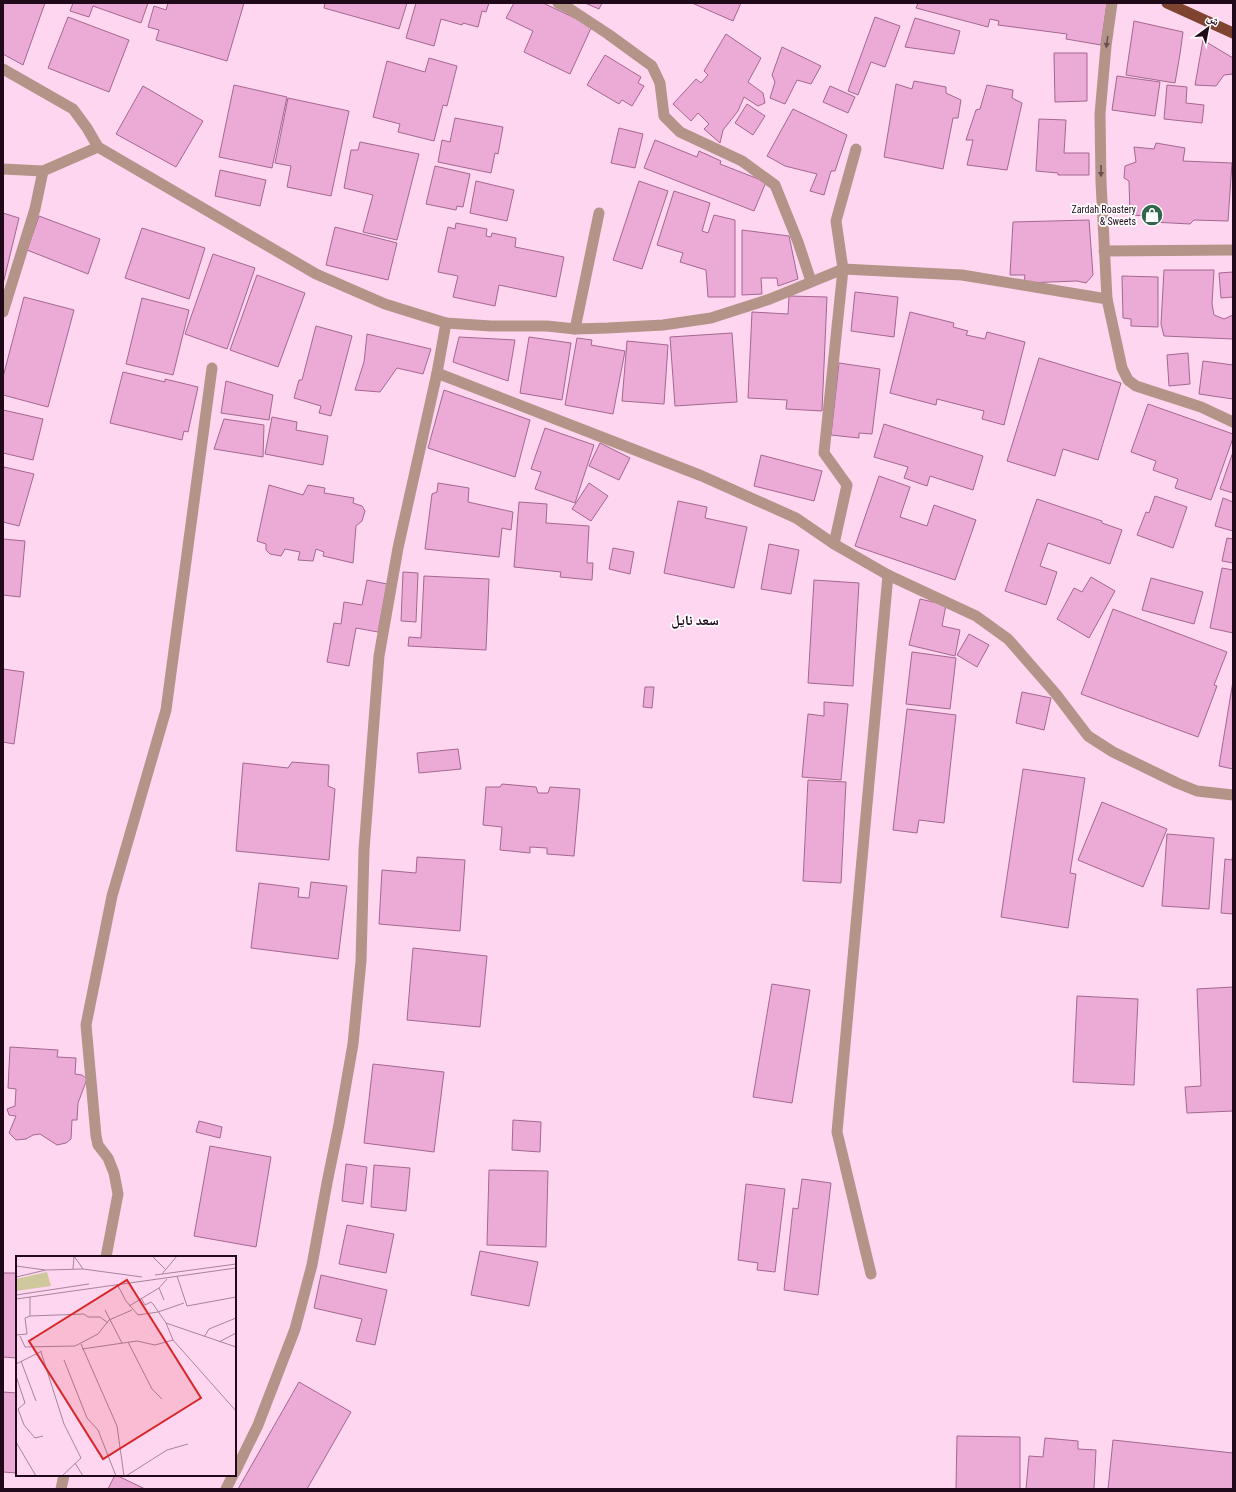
<svg xmlns="http://www.w3.org/2000/svg" width="1236" height="1492" font-family="'Roboto Condensed','Noto Naskh Arabic',sans-serif">
  <style>
    .building { fill: #ecabd6; stroke: #a36790 }
    .lines { fill: none; stroke-linecap: round; stroke-linejoin: round }
    .minor { stroke: #b49489; stroke-width: 11 }
    .tertiary { stroke: #b49489; stroke-width: 11 }
    .trunk { stroke: #7e4430; stroke-width: 11 }
    .oneway { fill: #6a4f52 }
    .labels { text-anchor: middle; dominant-baseline: central; stroke-width: 3.5; stroke-linejoin: round; paint-order: stroke }
    .poi-label { font-size: 10px; fill: #200a1a; stroke: #fff; text-anchor: end }
    .district-label { font-size: 14px; font-weight: bold; fill: #200a1a; stroke: #fff }
    .inset-road { fill: none; stroke: #a6849a; stroke-width: 1 }
    .view { fill: #d62828; fill-opacity: 0.15; stroke: #d62828; stroke-width: 2 }
    .inset-edge { fill: none; stroke: #200a1a; stroke-width: 2 }
  </style>
  <rect width="100%" height="100%" fill="#ffd6f0"/>
  <!-- building -->
  <g class="building">
    <polygon points="3,3 45,3 23,65 3,54"/>
    <polygon points="73,3 148,3 141,23 93,6 89,17 70,11"/>
    <polygon points="168,3 244,3 227,61 156,40 159,30 148,27 154,6 166,10"/>
    <polygon points="325,3 407,3 399,29 324,8"/>
    <polygon points="416,3 489,3 486,12 482,11 478,27 463,23 462,25 441,19 434,46 406,38"/>
    <polygon points="514,3 543,3 592,26 570,74 524,52 533,31 506,18"/>
    <polygon points="585,3 602,3 599,9"/>
    <polygon points="692,3 741,3 733,21"/>
    <polygon points="918,3 1107,3 1101,45 1066,39 1067,34 998,25 999,21 990,19 988,27 916,8"/>
    <polygon points="68,17 129,40 109,92 48,68"/>
    <polygon points="875,17 900,26 885,67 871,62 858,95 848,91"/>
    <polygon points="915,18 960,31 954,54 905,47"/>
    <polygon points="1134,21 1183,32 1180,54 1175,83 1126,75"/>
    <polygon points="726,34 761,58 748,82 763,93 765,103 758,106 744,97 738,111 723,130 720,143 704,129 709,124 698,113 691,121 673,104 696,79 701,83 708,75 704,71"/>
    <polygon points="1203,40 1233,58 1233,74 1224,75 1216,86 1195,85"/>
    <polygon points="782,47 821,66 811,84 797,80 785,104 770,98 775,82 772,75"/>
    <polygon points="1054,53 1087,53 1087,101 1055,102"/>
    <polygon points="605,55 641,77 638,83 644,86 632,106 622,100 619,104 587,85"/>
    <polygon points="429,58 457,66 447,106 443,105 434,141 398,132 400,124 373,117 387,61 425,72"/>
    <polygon points="1117,76 1160,82 1155,116 1112,110"/>
    <polygon points="914,81 946,87 946,93 961,100 958,118 953,118 943,169 884,157 896,84 912,89"/>
    <polygon points="234,85 287,97 272,168 219,157"/>
    <polygon points="987,85 1013,90 1012,98 1022,103 1007,170 967,165 973,140 966,140 976,110 980,109"/>
    <polygon points="1167,85 1187,87 1186,103 1204,105 1202,123 1164,119"/>
    <polygon points="143,86 203,121 176,167 116,134"/>
    <polygon points="830,86 855,97 848,113 823,102"/>
    <polygon points="288,98 349,111 331,196 287,187 291,166 275,163"/>
    <polygon points="747,104 765,116 753,135 735,123"/>
    <polygon points="793,109 847,135 835,171 831,171 824,195 810,191 817,174 785,166 767,156"/>
    <polygon points="455,118 503,127 498,154 495,153 491,173 438,162 442,140 450,142"/>
    <polygon points="1039,119 1066,120 1064,153 1089,153 1089,175 1058,175 1058,173 1036,171"/>
    <polygon points="619,128 643,134 635,168 611,163"/>
    <polygon points="655,140 697,157 699,151 721,161 720,164 766,182 754,211 644,168"/>
    <polygon points="360,142 419,154 397,240 363,232 373,195 344,188 351,150 358,150"/>
    <polygon points="1156,143 1185,148 1183,161 1232,163 1228,221 1194,220 1190,224 1153,222 1149,216 1130,215 1129,181 1124,178 1125,166 1136,162 1134,147 1154,149"/>
    <polygon points="435,166 470,174 463,207 457,206 456,210 426,204"/>
    <polygon points="220,170 266,180 260,206 215,196"/>
    <polygon points="476,181 514,190 507,221 470,213"/>
    <polygon points="639,181 668,191 642,269 613,260"/>
    <polygon points="674,191 710,203 702,231 708,233 714,215 735,220 735,297 708,297 706,270 680,262 683,253 657,245"/>
    <polygon points="3,213 19,218 3,284"/>
    <polygon points="39,216 100,239 88,274 27,250"/>
    <polygon points="1089,220 1093,275 1086,283 1077,281 1024,283 1025,275 1010,275 1013,222"/>
    <polygon points="456,223 487,229 486,236 491,237 492,233 516,238 515,247 564,257 556,297 499,285 495,306 453,297 458,276 438,272 448,227 455,229"/>
    <polygon points="335,227 397,243 388,280 326,265"/>
    <polygon points="142,228 205,248 189,299 125,278"/>
    <polygon points="742,230 789,236 798,279 778,286 777,278 761,278 762,294 742,295"/>
    <polygon points="213,254 255,268 227,349 185,334"/>
    <polygon points="1164,270 1214,270 1212,304 1214,315 1224,319 1233,315 1233,339 1164,336 1161,324"/>
    <polygon points="1233,272 1233,297 1221,298 1219,273"/>
    <polygon points="257,275 305,293 278,367 230,350"/>
    <polygon points="1122,276 1158,277 1158,327 1131,326 1131,319 1123,318"/>
    <polygon points="855,292 898,297 894,337 851,331"/>
    <polygon points="789,296 827,297 822,411 786,409 787,400 748,398 752,312 788,314"/>
    <polygon points="24,297 74,310 48,407 3,395 3,377"/>
    <polygon points="142,298 189,310 173,375 126,364"/>
    <polygon points="910,312 954,323 953,327 968,331 966,335 985,339 987,332 1025,342 1004,425 982,419 984,411 937,399 936,405 890,393"/>
    <polygon points="316,326 352,336 331,416 319,413 321,406 294,398 299,380 302,380"/>
    <polygon points="732,333 737,402 675,406 670,337"/>
    <polygon points="367,334 431,349 423,374 397,368 380,392 355,390 364,362"/>
    <polygon points="459,337 515,340 508,381 453,362"/>
    <polygon points="529,337 571,343 562,400 520,393"/>
    <polygon points="577,338 592,340 591,345 625,351 613,414 565,405"/>
    <polygon points="627,341 668,345 664,404 622,401"/>
    <polygon points="1188,353 1190,384 1169,386 1167,355"/>
    <polygon points="1039,358 1121,383 1098,460 1063,449 1055,476 1007,461"/>
    <polygon points="1203,361 1233,365 1233,399 1199,394"/>
    <polygon points="839,363 880,369 872,434 859,433 859,438 831,435"/>
    <polygon points="123,372 165,382 165,379 198,387 188,432 184,431 182,440 110,423"/>
    <polygon points="226,381 273,395 269,420 221,413"/>
    <polygon points="444,390 530,420 515,477 428,448"/>
    <polygon points="1148,404 1233,434 1233,438 1211,500 1175,488 1178,479 1153,470 1156,461 1131,452"/>
    <polygon points="3,410 43,419 33,460 3,453"/>
    <polygon points="272,417 297,422 296,430 328,436 323,465 265,454"/>
    <polygon points="224,419 264,425 263,457 214,449"/>
    <polygon points="884,424 983,456 973,490 930,476 927,486 904,478 908,467 874,457"/>
    <polygon points="545,428 594,445 575,503 535,489 541,472 531,469"/>
    <polygon points="600,443 630,458 619,480 589,466"/>
    <polygon points="1233,452 1233,493 1220,489"/>
    <polygon points="761,455 822,471 814,501 754,486"/>
    <polygon points="4,467 34,474 19,526 3,522 3,472"/>
    <polygon points="879,476 910,487 900,517 927,526 934,505 976,520 955,580 855,546"/>
    <polygon points="438,483 469,488 468,502 513,512 511,530 502,528 499,557 425,549 432,494 437,492"/>
    <polygon points="589,483 608,496 591,521 572,509"/>
    <polygon points="269,485 303,495 308,485 325,488 324,493 354,498 353,503 362,506 365,511 362,521 356,526 353,563 323,556 324,552 316,549 313,561 298,560 300,552 285,549 281,556 270,554 266,550 266,544 257,541"/>
    <polygon points="1155,496 1187,507 1173,548 1137,535 1146,512 1149,513"/>
    <polygon points="1223,498 1233,502 1233,531 1215,526"/>
    <polygon points="1037,499 1102,521 1102,523 1122,530 1110,564 1048,543 1040,566 1057,572 1046,605 1005,591"/>
    <polygon points="678,501 707,507 705,518 747,527 734,588 664,573"/>
    <polygon points="519,502 547,504 546,523 589,526 587,563 593,563 592,580 560,577 561,572 514,567"/>
    <polygon points="1227,538 1233,539 1233,563 1222,561"/>
    <polygon points="3,539 25,541 20,597 3,595"/>
    <polygon points="769,544 799,550 791,594 761,589"/>
    <polygon points="613,548 634,552 630,574 609,569"/>
    <polygon points="1222,568 1233,570 1233,633 1210,628"/>
    <polygon points="403,572 418,573 416,622 401,621"/>
    <polygon points="424,576 489,579 486,650 408,646 409,637 421,638"/>
    <polygon points="1091,577 1115,591 1089,638 1057,619 1074,588 1082,592"/>
    <polygon points="1151,578 1203,592 1194,624 1142,610"/>
    <polygon points="367,580 387,584 378,632 356,628 349,666 327,662 334,623 341,624 344,602 362,605"/>
    <polygon points="814,580 859,583 853,686 808,683"/>
    <polygon points="920,599 946,605 942,626 960,630 955,656 909,645"/>
    <polygon points="1113,609 1227,652 1214,685 1217,686 1198,737 1081,694"/>
    <polygon points="969,634 989,645 977,667 957,655"/>
    <polygon points="912,652 956,658 950,709 906,704"/>
    <polygon points="3,669 24,672 14,744 3,742"/>
    <polygon points="1233,681 1233,769 1219,766"/>
    <polygon points="645,687 654,687 652,708 643,707"/>
    <polygon points="1022,692 1051,698 1044,730 1016,723"/>
    <polygon points="824,702 848,704 841,780 802,777 808,714 824,716"/>
    <polygon points="907,709 956,715 944,823 919,820 917,833 893,830"/>
    <polygon points="458,749 461,769 419,773 417,753"/>
    <polygon points="292,762 329,765 328,786 335,789 329,860 236,851 243,763 288,768"/>
    <polygon points="1023,769 1085,778 1070,873 1076,874 1068,928 1001,917"/>
    <polygon points="808,780 846,782 841,883 803,881"/>
    <polygon points="502,784 536,787 538,793 548,793 550,787 580,789 574,856 547,854 547,848 530,847 530,853 500,850 502,827 483,825 486,787 500,787"/>
    <polygon points="1102,802 1167,829 1143,887 1078,860"/>
    <polygon points="1167,834 1214,838 1209,909 1162,906"/>
    <polygon points="1233,853 1233,914 1221,913 1225,859 1232,860"/>
    <polygon points="417,857 465,860 460,931 379,924 382,870 416,873"/>
    <polygon points="311,882 347,886 338,959 251,948 259,883 299,888 298,897 309,898"/>
    <polygon points="413,948 487,956 480,1027 407,1020"/>
    <polygon points="772,984 810,990 792,1103 753,1097"/>
    <polygon points="1233,987 1233,1111 1187,1113 1185,1087 1201,1086 1197,989"/>
    <polygon points="1077,996 1138,999 1134,1085 1073,1082"/>
    <polygon points="10,1047 58,1050 57,1057 76,1058 75,1074 82,1075 87,1079 78,1103 77,1120 72,1120 71,1139 66,1143 57,1145 40,1134 33,1135 26,1139 16,1140 9,1133 16,1116 9,1115 7,1109 15,1106 16,1089 8,1088"/>
    <polygon points="373,1064 444,1072 434,1152 364,1143"/>
    <polygon points="513,1120 541,1122 540,1152 512,1150"/>
    <polygon points="199,1121 222,1127 220,1138 196,1132"/>
    <polygon points="210,1146 271,1157 256,1247 194,1236"/>
    <polygon points="346,1164 367,1167 363,1204 342,1201"/>
    <polygon points="374,1165 410,1168 406,1211 371,1207"/>
    <polygon points="489,1170 548,1171 546,1247 487,1245"/>
    <polygon points="802,1179 831,1183 818,1295 784,1290 793,1208 798,1209"/>
    <polygon points="746,1184 785,1189 775,1272 757,1270 758,1263 738,1260"/>
    <polygon points="347,1225 394,1234 386,1273 339,1264"/>
    <polygon points="480,1251 538,1262 529,1306 471,1295"/>
    <polygon points="3,1273 17,1273 17,1358 3,1357"/>
    <polygon points="321,1275 387,1290 375,1345 356,1341 362,1319 314,1308"/>
    <polygon points="299,1382 351,1412 307,1489 238,1489"/>
    <polygon points="3,1392 17,1393 17,1473 3,1472"/>
    <polygon points="957,1436 1020,1437 1020,1489 956,1489"/>
    <polygon points="1045,1438 1078,1441 1078,1449 1096,1450 1094,1489 1026,1489 1029,1456 1043,1457"/>
    <polygon points="1113,1440 1233,1453 1233,1489 1108,1489"/>
    <polygon points="115,1475 116,1475 145,1489 108,1489"/>
  </g>
  <g class="lines">
    <!-- minor -->
    <g class="minor">
      <polyline points="558,3 570,9 608,34 652,66 660,83 664,116 680,132 742,161 775,185 798,242 811,281"/>
      <polyline points="3,169 43,171 98,147"/>
      <polyline points="1104,251 1233,250"/>
      <polyline points="3,312 35,209 43,171"/>
      <polyline points="575,329 599,213"/>
      <polyline points="437,373 702,476 796,518 834,544 888,575 976,616 1008,639 1056,694 1088,736 1113,752 1177,783 1197,791 1233,795"/>
      <polyline points="834,544 847,485 824,453 843,269 836,221 856,149"/>
      <polyline points="106,1257 118,1194 114,1173 108,1158 98,1145 96,1136 86,1025 112,896 166,710 212,368"/>
      <polyline points="871,1274 837,1132 888,575"/>
      <polyline points="61,1489 64,1475"/>
    </g>
    <!-- tertiary -->
    <g class="tertiary">
      <polyline points="1112,3 1106,46 1100,114 1101,182 1107,299 1122,368 1128,380 1136,386 1201,407 1233,422"/>
      <polyline points="3,69 73,109 87,128 98,147 316,274 385,304 446,323 491,326 547,326 575,329 608,328 663,325 711,318 770,299 843,269 962,275 1107,299"/>
      <polyline points="235,1472 258,1425 295,1329 312,1265 327,1183 339,1124 353,1044 361,961 364,850 379,656 398,548 437,373 446,323"/>
      <polyline points="226,1489 233,1475"/>
    </g>
    <!-- trunk -->
    <polyline class="trunk" points="1167,3 1233,33"/>
  </g>
  <!-- one-way arrows -->
  <defs><path id="oneway-solid" d="M-6-.8H1V-3.2L6.5 0L1 3.2V.8H-6Z"/></defs>
  <g class="oneway">
    <use href="#oneway-solid" transform="translate(1107 42) rotate(98)"/>
    <use href="#oneway-solid" transform="translate(1101 171) rotate(90)"/>
  </g>
  <!-- icons -->
  <defs>
    <g id="shop-disc" transform="scale(1.15)"><circle r="9.5" fill="#32664c" stroke="#fff"/><path d="M-5-2.5h2.3a2.7 3.5 0 0 1 5.4 0H5L5.5 6h-11ZM-1.5-2.5h3a1.5 2.3 0 0 0-3 0Z" fill="#fff"/></g>
  </defs>
  <g fill-rule="evenodd">
    <use href="#shop-disc" x="1152" y="215"/>
  </g>
  <g class="labels">
    <!-- poi labels -->
    <g class="poi-label">
      <text x="1136" y="209">Zardah Roastery<tspan x="1136" dy="12">&amp; Sweets</tspan></text>
    </g>
    <!-- district labels -->
    <g class="district-label">
      <text x="695" y="620">سعد نايل</text>
    </g>
  </g>
  <!-- overview -->
  <g transform="translate(16 1256)">
    <rect width="220" height="220" fill="#ffd6f0"/>
    <path d="M31 16 35 30 0 35V23Z" fill="#cfc89d"/>
    <path class="inset-road" d="M58 0 67 13M136 0 149 13M0 10 29 14M57 13 58 0M146 18 161 0M139 19 220 8M161 20 171 50 220 41M0 21 30 14 67 13 126 21M101 28 110 45 122 59 142 56 168 47M143 32 148 44M0 39 73 28M14 41V60L68 58 72 61H84L92 67M125 42 129 49 135 46 137 48 150 67 220 91M0 43 220 12M113 50 143 32 151 23M89 54 106 87M150 67 157 84 220 155M0 79 11 78 9 62 14 60M4 80 9 91 59 90 82 78 93 64 116 54M188 81 193 73 220 62M112 86 136 133 146 143M203 86 220 77M65 88 101 170 108 220M66 93 121 85 139 89 157 84M25 96 48 168 65 202 46 220M48 104 71 162 82 174 100 220M5 105 20 145M0 108 26 95M0 120 9 147 2 153 8 169 19 182 27 180M0 186 20 220M59 207 67 220M110 220 151 194 172 188"/>
    <path class="view" d="M111 24 185 142 87 203 13 85Z"/>
    <rect width="220" height="220" class="inset-edge"/>
  </g>
  <!-- border -->
  <rect width="1236" height="1492" fill="none" stroke="#200a1a" stroke-width="8"/>
  <!-- north arrow -->
  <g transform="translate(1208 28) rotate(32)" stroke="#ffffff" stroke-width="3" paint-order="stroke">
  <path d="M0-3L7 15L0 10L-7 15Z" fill="#200a1a"/>
  <text y="-6" font-size="11" font-weight="bold" text-anchor="middle" fill="#200a1a">ش</text>
  </g>
</svg>
